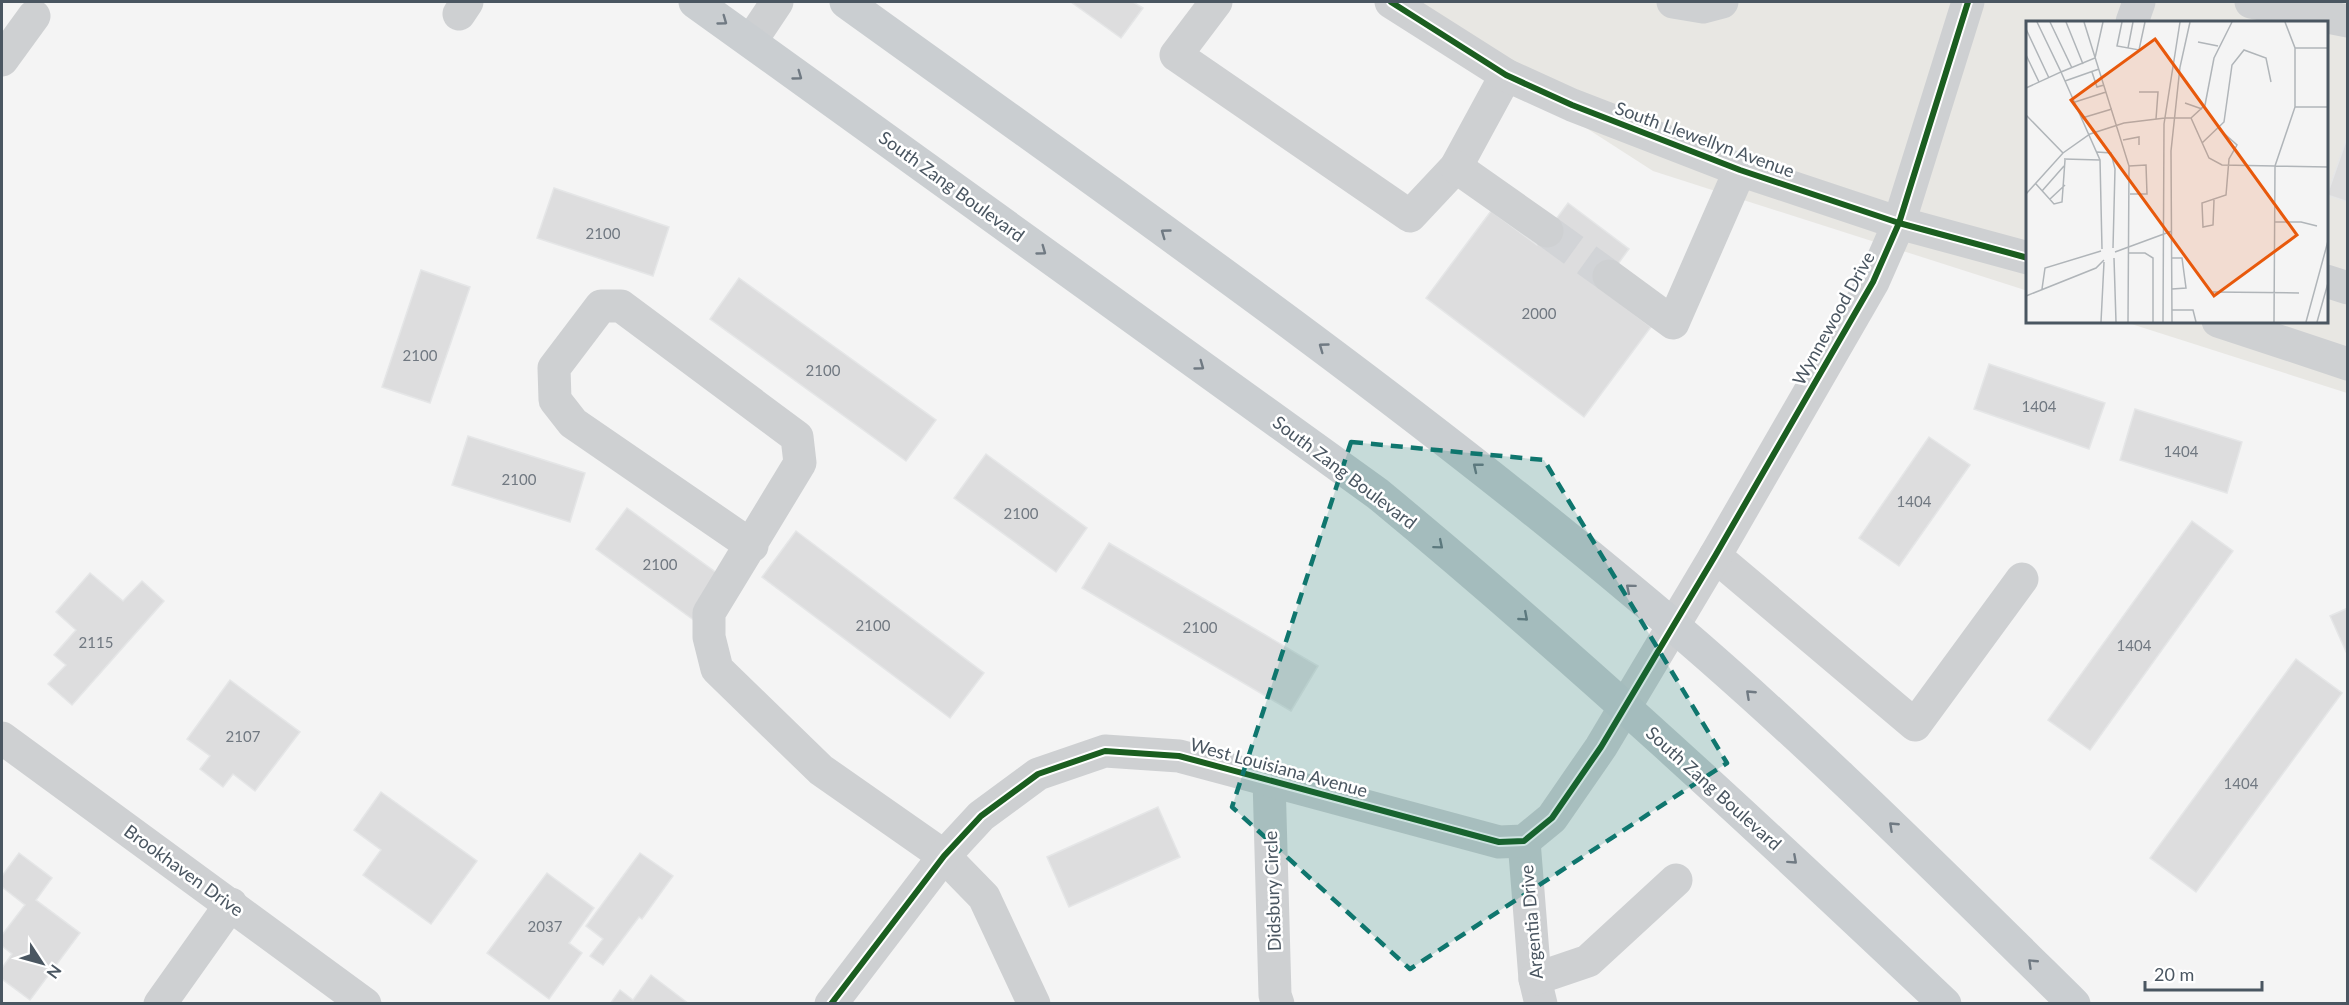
<svg xmlns="http://www.w3.org/2000/svg" width="2349" height="1005" font-family="Lato,sans-serif">
  <style>
    .commercial { fill: #e8e7e3 }
    .building { fill: #ddddde; stroke: #e5e6e7; stroke-width: 1.5 }
    .lines { fill: none; stroke-linecap: round; stroke-linejoin: round }
    .minor-tunnel { stroke: #d2d4d7; stroke-width: 33; stroke-dasharray: 33 16; stroke-linecap: butt }
    .minor { stroke: #ced0d2; stroke-width: 33 }
    .major { stroke: #caced1; stroke-width: 33 }
    .cycleway-casing { stroke: #fff; stroke-width: 10 }
    .cycleway { stroke: #1b5e20; stroke-width: 6 }
    .oneway { stroke: #707a83 }
    .marked { fill: #0f766e; fill-opacity: 0.2; stroke: #0f766e; stroke-width: 4.5; stroke-dasharray: 12 8; stroke-linejoin: round }
    .labels { text-anchor: middle; dominant-baseline: central; stroke-width: 5; stroke-linejoin: round; paint-order: stroke }
    .number-label { font-size: 15px; fill: #707881 }
    .street-label { font-size: 18px; fill: #4a5661; stroke: #fff }
    .inset-road { fill: none; stroke: #b0b5b9; stroke-width: 1.5 }
    .view { fill: #e8590c; fill-opacity: 0.15; stroke: #e8590c; stroke-width: 3 }
    .inset-edge { fill: none; stroke: #4a5661; stroke-width: 3 }
  </style>
  <rect width="100%" height="100%" fill="#f4f4f4"/>
  <!-- commercial -->
  <polygon class="commercial" points="1390,2 2347,2 2347,393 2122,321 2326,321 2326,22 2028,22 2028,291 1653,171"/>
  <!-- building -->
  <g class="building">
    <polygon points="1071,2 1133,2 1143,8 1121,38"/>
    <polygon points="2348,135 2348,202 2327,195"/>
    <polygon points="554,188 669,227 653,276 537,238"/>
    <polygon points="1568,203 1629,249 1600,288 1651,327 1584,417 1426,298 1491,211 1537,245"/>
    <polygon points="421,270 470,287 430,403 382,387"/>
    <polygon points="739,278 936,420 906,461 710,319"/>
    <polygon points="1989,364 2105,403 2089,449 1974,409"/>
    <polygon points="2135,409 2242,442 2227,493 2120,460"/>
    <polygon points="468,436 585,473 570,522 452,485"/>
    <polygon points="1929,437 1970,465 1899,566 1859,538"/>
    <polygon points="986,454 1087,528 1056,572 954,498"/>
    <polygon points="627,508 725,579 695,621 596,549"/>
    <polygon points="2192,521 2233,551 2090,750 2048,720"/>
    <polygon points="796,531 984,673 950,718 762,577"/>
    <polygon points="1109,543 1318,666 1291,711 1082,588"/>
    <polygon points="90,573 123,601 142,581 164,601 72,705 48,684 66,665 54,655 76,630 56,612"/>
    <polygon points="2348,608 2348,656 2330,616"/>
    <polygon points="2296,659 2342,693 2196,892 2150,858"/>
    <polygon points="230,680 300,732 255,791 233,774 223,787 200,769 210,756 187,739"/>
    <polygon points="381,792 477,861 431,924 363,875 381,850 354,830"/>
    <polygon points="1158,807 1180,857 1069,907 1047,857"/>
    <polygon points="19,853 52,878 36,900 80,933 30,1000 2,979 2,968 12,954 2,946 2,935 25,905 2,887 2,876"/>
    <polygon points="640,853 673,876 642,919 639,917 603,965 590,956 603,939 586,926"/>
    <polygon points="547,873 594,908 569,943 582,953 549,999 487,953"/>
    <polygon points="651,975 689,1004 610,1004 620,990 633,1000"/>
  </g>
  <g class="lines">
    <!-- minor-tunnel -->
    <polyline class="minor-tunnel" points="1547,231 1609,276"/>
    <!-- minor -->
    <g class="minor">
      <polyline points="1216,2 1176,55 1410,216 1456,167 1506,75"/>
      <polyline points="1391,2 1506,75 1572,105 1740,170 1899,223 2028,258"/>
      <polyline points="1673,2 1703,7 1722,2"/>
      <polyline points="2251,2 2348,21"/>
      <polyline points="459,14 467,2"/>
      <polyline points="2132,22 2139,2"/>
      <polyline points="751,41 777,2"/>
      <polyline points="2,60 34,16"/>
      <polyline points="1456,167 1547,231"/>
      <polyline points="1609,276 1673,323 1740,170"/>
      <polyline points="2326,281 2348,288"/>
      <polyline points="2218,321 2348,364"/>
      <polyline points="752,546 573,423 555,400 554,368 601,306 621,306 797,437 800,463 709,613 709,637 717,669 821,770 944,856 984,897 1034,1004"/>
      <polyline points="1715,556 1915,725 2022,579"/>
      <polyline points="2,738 365,1004"/>
      <polyline points="1269,779 1275,995 1278,1004"/>
      <polyline points="1524,841 1535,979 1541,1004"/>
      <polyline points="1535,979 1588,961 1676,880"/>
      <polyline points="160,1004 231,904"/>
      <polyline points="831,1004 944,856 981,816 1038,774 1105,751 1179,756 1499,842 1524,841 1552,818 1601,747 1715,556 1873,282 1899,223 1968,2"/>
    </g>
    <!-- major -->
    <g class="major">
      <path d="M695 2 1378 494C1574 656 1760 829 1945 1004"/>
      <path d="M846 2C1111 193 1380 380 1631 590 1787 719 1930 862 2074 1004"/>
    </g>
    <!-- cycleway casing -->
    <g class="cycleway-casing">
      <g id="cycleway">
        <polyline points="1391,2 1506,75 1572,105 1740,170 1899,223 2028,258"/>
        <polyline points="831,1004 944,856 981,816 1038,774 1105,751 1179,756 1499,842 1524,841 1552,818 1601,747 1715,556 1873,282 1899,223 1968,2"/>
      </g>
    </g>
    <!-- cycleway -->
    <use href="#cycleway" class="cycleway"/>
  </g>
  <!-- one-way arrows -->
  <defs><path id="oneway-chevron" d="M-2-3.5L2.5 0L-2 3.5" fill="none" stroke-width="1.6" stroke-linecap="round" stroke-linejoin="round" transform="scale(1.5)"/></defs>
  <g class="oneway">
    <use href="#oneway-chevron" transform="translate(723 21) rotate(36)"/>
    <use href="#oneway-chevron" transform="translate(798 76) rotate(36)"/>
    <use href="#oneway-chevron" transform="translate(1165 233) rotate(-144)"/>
    <use href="#oneway-chevron" transform="translate(1042 251) rotate(36)"/>
    <use href="#oneway-chevron" transform="translate(1323 347) rotate(-144)"/>
    <use href="#oneway-chevron" transform="translate(1200 366) rotate(36)"/>
    <use href="#oneway-chevron" transform="translate(1477 467) rotate(-141)"/>
    <use href="#oneway-chevron" transform="translate(1439 545) rotate(40)"/>
    <use href="#oneway-chevron" transform="translate(1630 588) rotate(-140)"/>
    <use href="#oneway-chevron" transform="translate(1524 617) rotate(41)"/>
    <use href="#oneway-chevron" transform="translate(1750 694) rotate(-137)"/>
    <use href="#oneway-chevron" transform="translate(1893 826) rotate(-137)"/>
    <use href="#oneway-chevron" transform="translate(1793 860) rotate(42)"/>
    <use href="#oneway-chevron" transform="translate(2032 963) rotate(-136)"/>
  </g>
  <!-- marked area -->
  <path class="marked" d="M1351 442 1544 460 1727 763 1410 969 1232 807Z"/>
  <g class="labels">
    <!-- number labels -->
    <g class="number-label">
      <text x="603" y="233">2100</text>
      <text x="1539" y="313">2000</text>
      <text x="420" y="355">2100</text>
      <text x="823" y="370">2100</text>
      <text x="2039" y="406">1404</text>
      <text x="2181" y="451">1404</text>
      <text x="519" y="479">2100</text>
      <text x="1914" y="501">1404</text>
      <text x="1021" y="513">2100</text>
      <text x="660" y="564">2100</text>
      <text x="873" y="625">2100</text>
      <text x="1200" y="627">2100</text>
      <text x="96" y="642">2115</text>
      <text x="2134" y="645">1404</text>
      <text x="243" y="736">2107</text>
      <text x="2241" y="783">1404</text>
      <text x="545" y="926">2037</text>
    </g>
    <!-- street labels -->
    <g class="street-label">
      <text transform="translate(1705 139) rotate(20)">South Llewellyn Avenue</text>
      <text transform="translate(952 186) rotate(36)">South Zang Boulevard</text>
      <text transform="translate(1833 318) rotate(-61)">Wynnewood Drive</text>
      <text transform="translate(1345 472) rotate(37)">South Zang Boulevard</text>
      <text transform="translate(1279 767) rotate(15)">West Louisiana Avenue</text>
      <text transform="translate(1714 788) rotate(42)">South Zang Boulevard</text>
      <text transform="translate(184 870) rotate(36)">Brookhaven Drive</text>
      <text transform="translate(1272 891) rotate(-92)">Didsbury Circle</text>
      <text transform="translate(1531 922) rotate(-95)">Argentia Drive</text>
    </g>
  </g>
  <!-- overview -->
  <g transform="translate(2026 21)">
    <rect width="302" height="302" fill="#f4f4f4"/>
    <path class="inset-road" d="M24 1 46 47M40 1 57 43M58 1 103 145 102 301M96 1 91 25 113 29 119 1M0 8 23 57M172 21 192 25M102 27 107 1M269 27H302M0 34 13 61M66 51 71 66 78 64M39 60 73 48M0 67 35 51 11 1M113 71H132L130 98M49 81 80 71M159 82 176 88M269 86H302M0 94 37 132M56 97 86 88M165 97 179 84 188 37 206 1M97 119 113 116V124M176 122 198 101 206 44 218 29 240 37 245 61M71 131 85 132 89 148 87 227M38 138 74 139M103 145 120 144 121 173H104M10 163 28 183 36 181 39 139M16 170 38 145M0 173 37 132 64 113 98 102 139 97H165L183 137 196 144 302 146M24 178 39 164M188 179 187 204 177 206 176 182 200 174 203 138 211 124 193 108M249 201H275L291 205M76 228 74 139 35 51 69 37 77 1M89 231 146 210M102 232H119L127 237V301M88 237 90 301M146 237H156L160 267 146 268M16 268 19 247 75 230M187 271 273 272M0 275 70 247 78 239M146 289H167L170 301M75 301 78 241M137 301 138 103 154 1M146 301 145 130 154 46 164 1M248 301 249 145 269 86V27L259 1M280 301 302 220M291 301 302 262"/>
    <path class="view" d="M129 18 271 214 188 275 45 79Z"/>
    <rect width="302" height="302" class="inset-edge"/>
  </g>
  <!-- border -->
  <rect width="2349" height="1005" fill="none" stroke="#4a5661" stroke-width="6"/>
  <!-- north arrow -->
  <g transform="translate(42 963) rotate(126)" stroke="#ffffff" stroke-width="4.5" paint-order="stroke">
  <path d="M0-4.5L10 22L0 15L-10 22Z" fill="#4a5661"/>
  <text y="-9" font-size="16" font-weight="bold" text-anchor="middle" fill="#4a5661">N</text>
  </g>
  <!-- scale -->
  <path d="M2145 981v9h117v-9" fill="none" stroke="#4a5661" stroke-width="3"/>
  <text x="2154" y="981" font-size="18" fill="#4a5661" stroke="#ffffff" stroke-width="4.5" paint-order="stroke">20 m</text>
</svg>
